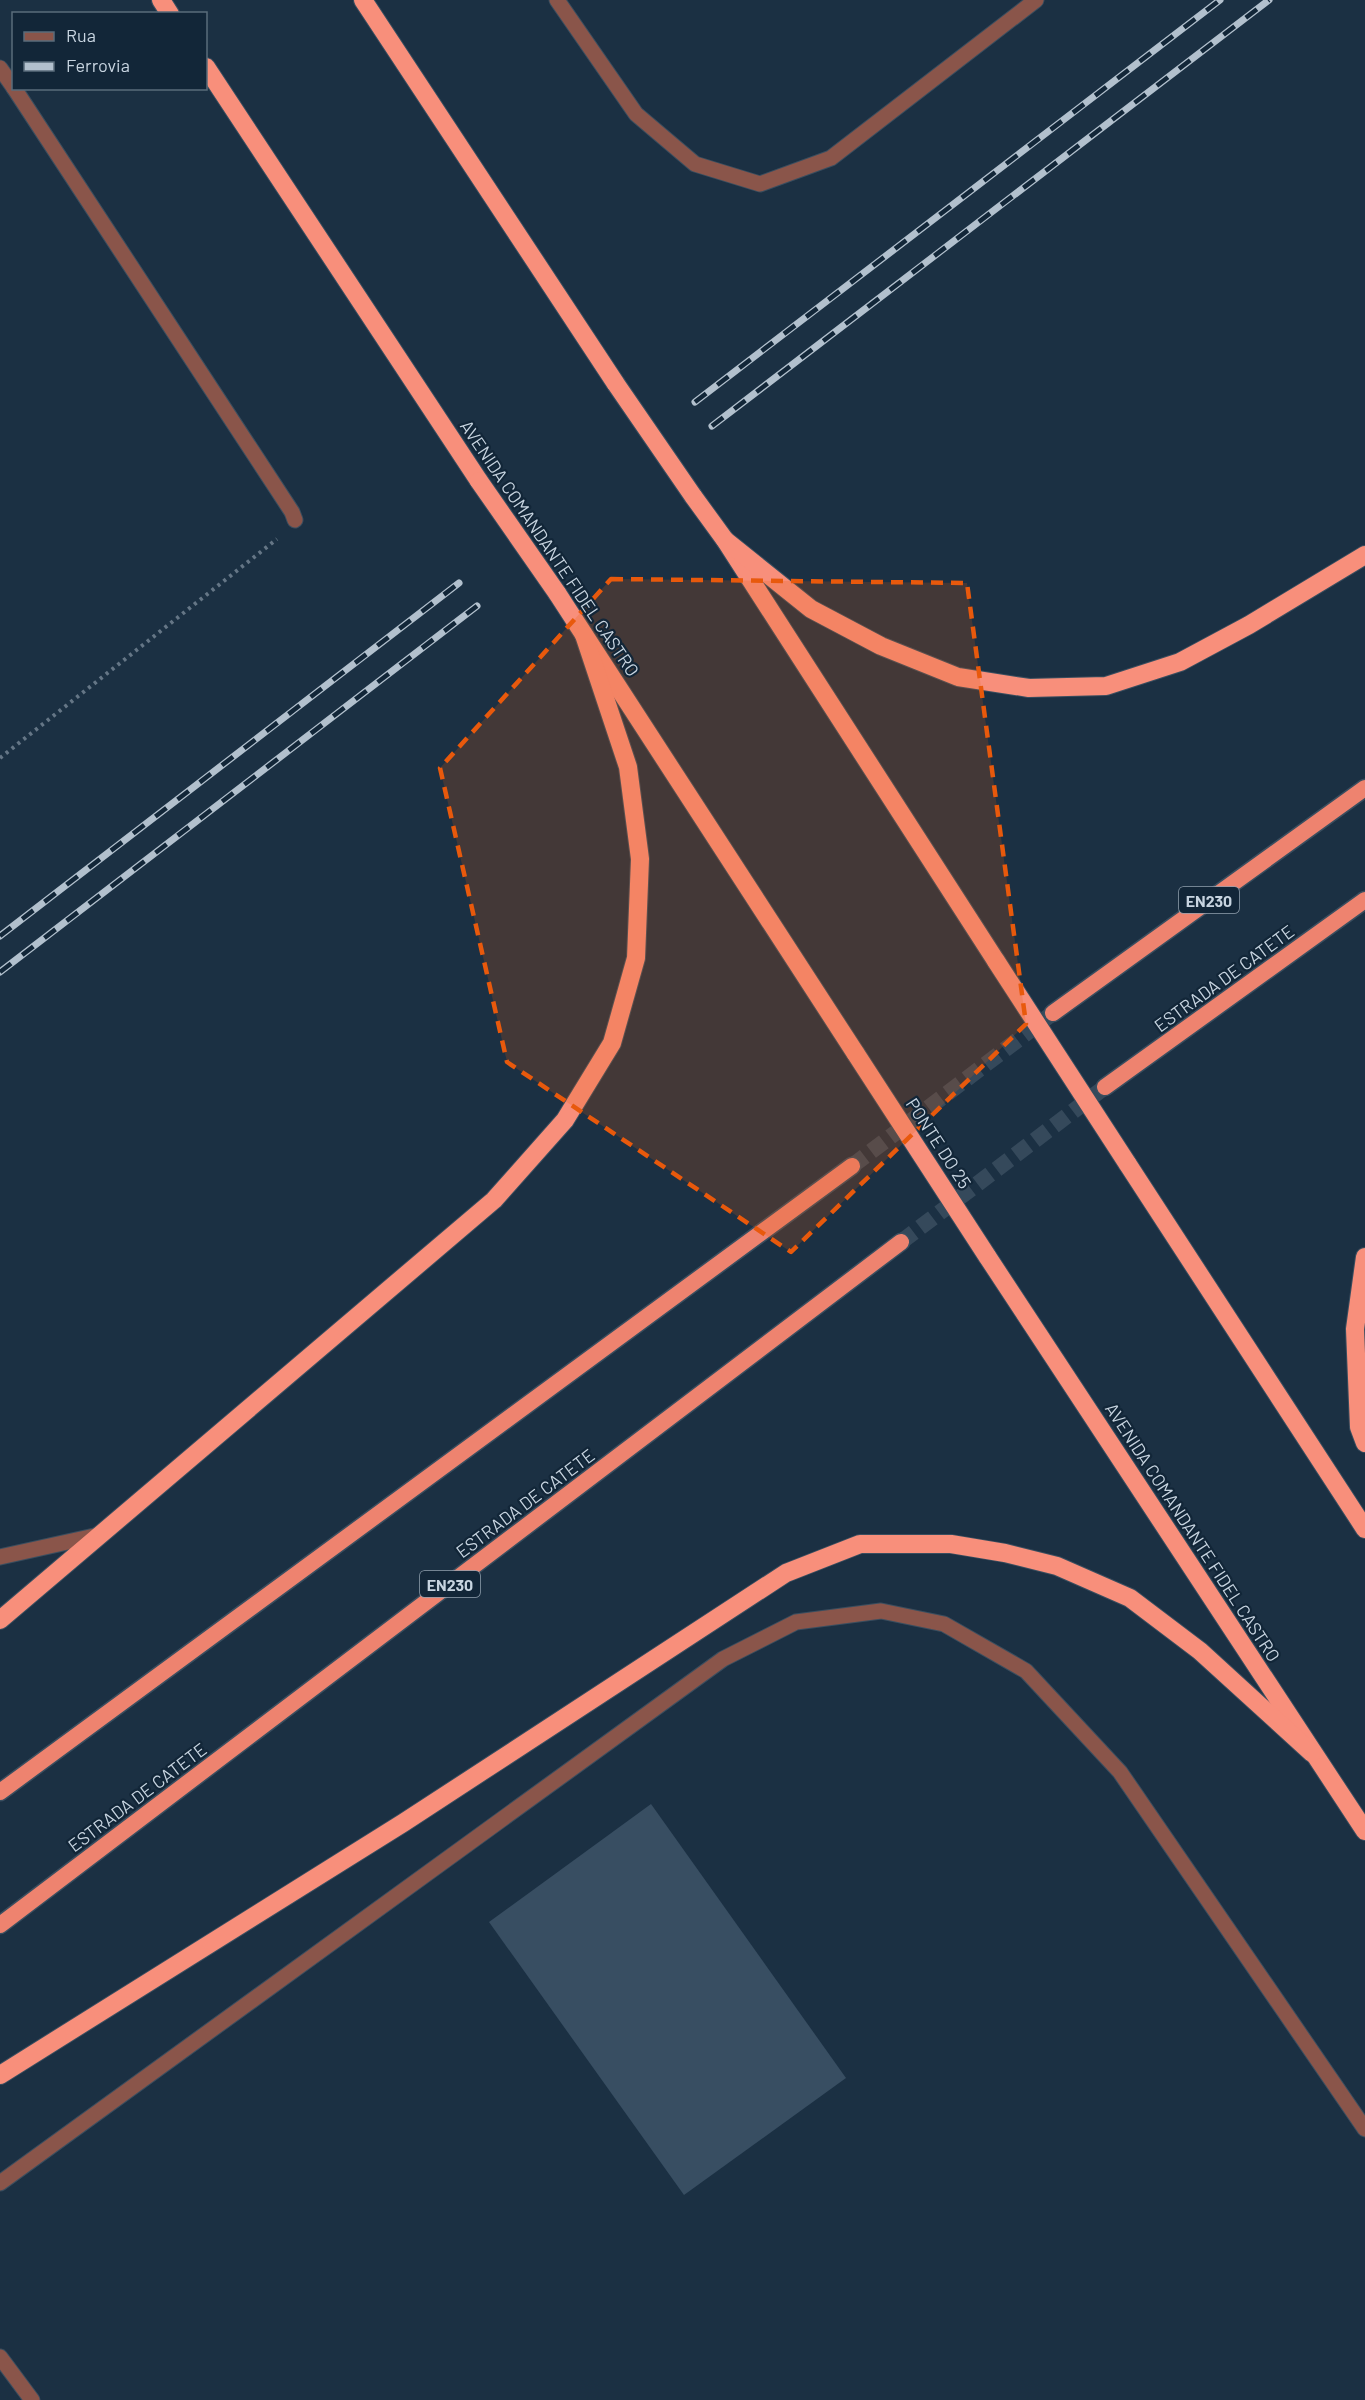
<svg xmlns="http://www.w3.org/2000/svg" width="1365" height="2400" font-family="Barlow,sans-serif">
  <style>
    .building { fill: #384e62 }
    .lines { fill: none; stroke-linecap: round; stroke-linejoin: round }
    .trunk-tunnel { stroke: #35495b; stroke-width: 16; stroke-dasharray: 16 8; stroke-linecap: butt }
    .service-casing { stroke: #3a4e5f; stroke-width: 17 }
    .minor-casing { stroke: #3a4e5f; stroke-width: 17 }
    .trunk-casing { stroke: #3a4e5f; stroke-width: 19 }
    .motorway-casing { stroke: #3a4e5f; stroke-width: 20 }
    .path { stroke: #657686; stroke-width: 4; stroke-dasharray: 3 4.5; stroke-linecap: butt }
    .service { stroke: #8a554a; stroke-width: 15 }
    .minor { stroke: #8a554a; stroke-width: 15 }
    .trunk { stroke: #ee836f; stroke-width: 16 }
    .motorway { stroke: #f88f7b; stroke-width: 18 }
    .rail-casing { stroke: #b2c0cd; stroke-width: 7 }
    .rail { stroke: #122638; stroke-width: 4.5; stroke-dasharray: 14; stroke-linecap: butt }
    .motorway-bridge-casing { stroke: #3a4e5f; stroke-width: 20; stroke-linecap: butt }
    .motorway-bridge { stroke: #f88f7b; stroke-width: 18 }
    .marked { fill: #e8590c; fill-opacity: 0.2; stroke: #e8590c; stroke-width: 4.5; stroke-dasharray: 12 8; stroke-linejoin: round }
    .labels { text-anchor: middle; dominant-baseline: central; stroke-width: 4.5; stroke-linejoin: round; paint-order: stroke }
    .shield { fill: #122638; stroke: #91a0ae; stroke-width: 1.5 }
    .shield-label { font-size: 16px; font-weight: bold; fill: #c7d4e0 }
    .street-label { font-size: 18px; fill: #c7d4e0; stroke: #122638 }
  </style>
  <rect width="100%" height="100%" fill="#1b3043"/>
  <!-- building -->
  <polygon class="building" points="651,1804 846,2078 684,2195 489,1922"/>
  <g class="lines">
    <!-- trunk-tunnel -->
    <g class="trunk-tunnel">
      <polyline points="852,1166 1053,1013"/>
      <polyline points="901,1242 1105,1087"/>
    </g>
    <!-- service casing -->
    <g class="service-casing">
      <g id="service">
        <polyline points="0,1557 99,1535"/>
        <polyline points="0,2357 32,2400"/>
      </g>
    </g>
    <!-- minor casing -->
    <g class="minor-casing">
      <g id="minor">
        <polyline points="557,0 636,114 695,164 760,184 831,158 1036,0"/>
        <polyline points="0,68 14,88"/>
        <polyline points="14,88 292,512 295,520"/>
        <polyline points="0,2183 723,1659 796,1622 881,1611 944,1624 1026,1671 1120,1772 1365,2129"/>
      </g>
    </g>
    <!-- trunk casing -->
    <g class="trunk-casing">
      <g id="trunk">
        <polyline points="1053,1013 1365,788"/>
        <polyline points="1105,1087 1365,900"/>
        <polyline points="0,1792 852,1166"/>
        <polyline points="0,1925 901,1242"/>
      </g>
    </g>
    <!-- motorway casing -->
    <g class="motorway-casing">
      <g id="motorway">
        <polyline points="161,0 170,14"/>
        <polyline points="363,0 616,384"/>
        <polyline points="206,67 479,481"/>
        <polyline points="693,496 725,540 996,961"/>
        <polyline points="725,540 811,609 881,646 958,677 1029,688 1106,686 1180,662 1249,625 1365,555"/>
        <polyline points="557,593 856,1054"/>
        <polyline points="1127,1163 1365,1529"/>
        <polyline points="987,1256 1365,1831"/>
        <polyline points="1365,1257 1355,1329 1359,1427 1365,1443"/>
        <polyline points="0,1620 494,1200 565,1120 612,1043 636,958 640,859 628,767 584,635"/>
        <polyline points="0,2075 403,1823 786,1573 860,1544 951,1544 1005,1553 1057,1566 1130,1598 1200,1651 1312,1753"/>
      </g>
    </g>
    <!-- path -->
    <polyline class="path" points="0,758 277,539"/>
    <!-- service -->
    <use href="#service" class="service"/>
    <!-- minor -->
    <use href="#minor" class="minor"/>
    <!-- trunk -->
    <use href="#trunk" class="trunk"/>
    <!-- motorway -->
    <use href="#motorway" class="motorway"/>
    <!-- rail casing -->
    <g class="rail-casing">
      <g id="rail">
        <polyline points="695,402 1220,0"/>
        <polyline points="712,426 1269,0"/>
        <polyline points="0,936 459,583"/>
        <polyline points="0,972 477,606"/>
      </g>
    </g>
    <!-- rail -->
    <use href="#rail" class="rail"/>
    <!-- motorway-bridge casing -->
    <g class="motorway-bridge-casing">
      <g id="motorway-bridge">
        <polyline points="616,384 693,496"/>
        <polyline points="479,481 557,593"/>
        <polyline points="996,961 1127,1163"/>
        <polyline points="856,1054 987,1256"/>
      </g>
    </g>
    <!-- motorway-bridge -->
    <use href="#motorway-bridge" class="motorway-bridge"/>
  </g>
  <!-- marked area -->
  <path class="marked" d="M611 579 967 583 1026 1024 791 1252 507 1062 440 768Z"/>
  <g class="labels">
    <!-- shield labels -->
    <g class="shield">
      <rect x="1179" y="887" width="60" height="26" rx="4.5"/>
      <rect x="420" y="1571" width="60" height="26" rx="4.5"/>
    </g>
    <g class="shield-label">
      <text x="1209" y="900">EN230</text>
      <text x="450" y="1584">EN230</text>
    </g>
    <!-- street labels -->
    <g class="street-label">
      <text transform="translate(550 548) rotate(56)">AVENIDA COMANDANTE FIDEL CASTRO</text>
      <text transform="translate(1224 978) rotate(-36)">ESTRADA DE CATETE</text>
      <text transform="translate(939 1143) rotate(57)">PONTE DO 25</text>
      <text transform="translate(525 1503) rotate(-37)">ESTRADA DE CATETE</text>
      <text transform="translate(1193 1532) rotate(57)">AVENIDA COMANDANTE FIDEL CASTRO</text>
      <text transform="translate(137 1797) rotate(-37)">ESTRADA DE CATETE</text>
    </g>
  </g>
  <!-- legend -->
  <rect x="12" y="12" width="195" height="78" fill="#122638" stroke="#5a6c7b" stroke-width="1.5"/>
  <rect x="24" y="32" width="30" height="9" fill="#8a554a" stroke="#5a6c7b" stroke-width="1.5"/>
  <text x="66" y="42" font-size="18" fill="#c7d4e0">Rua</text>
  <rect x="24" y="62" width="30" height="9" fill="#b2c0cd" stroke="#5a6c7b" stroke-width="1.5"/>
  <text x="66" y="72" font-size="18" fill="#c7d4e0">Ferrovia</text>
</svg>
